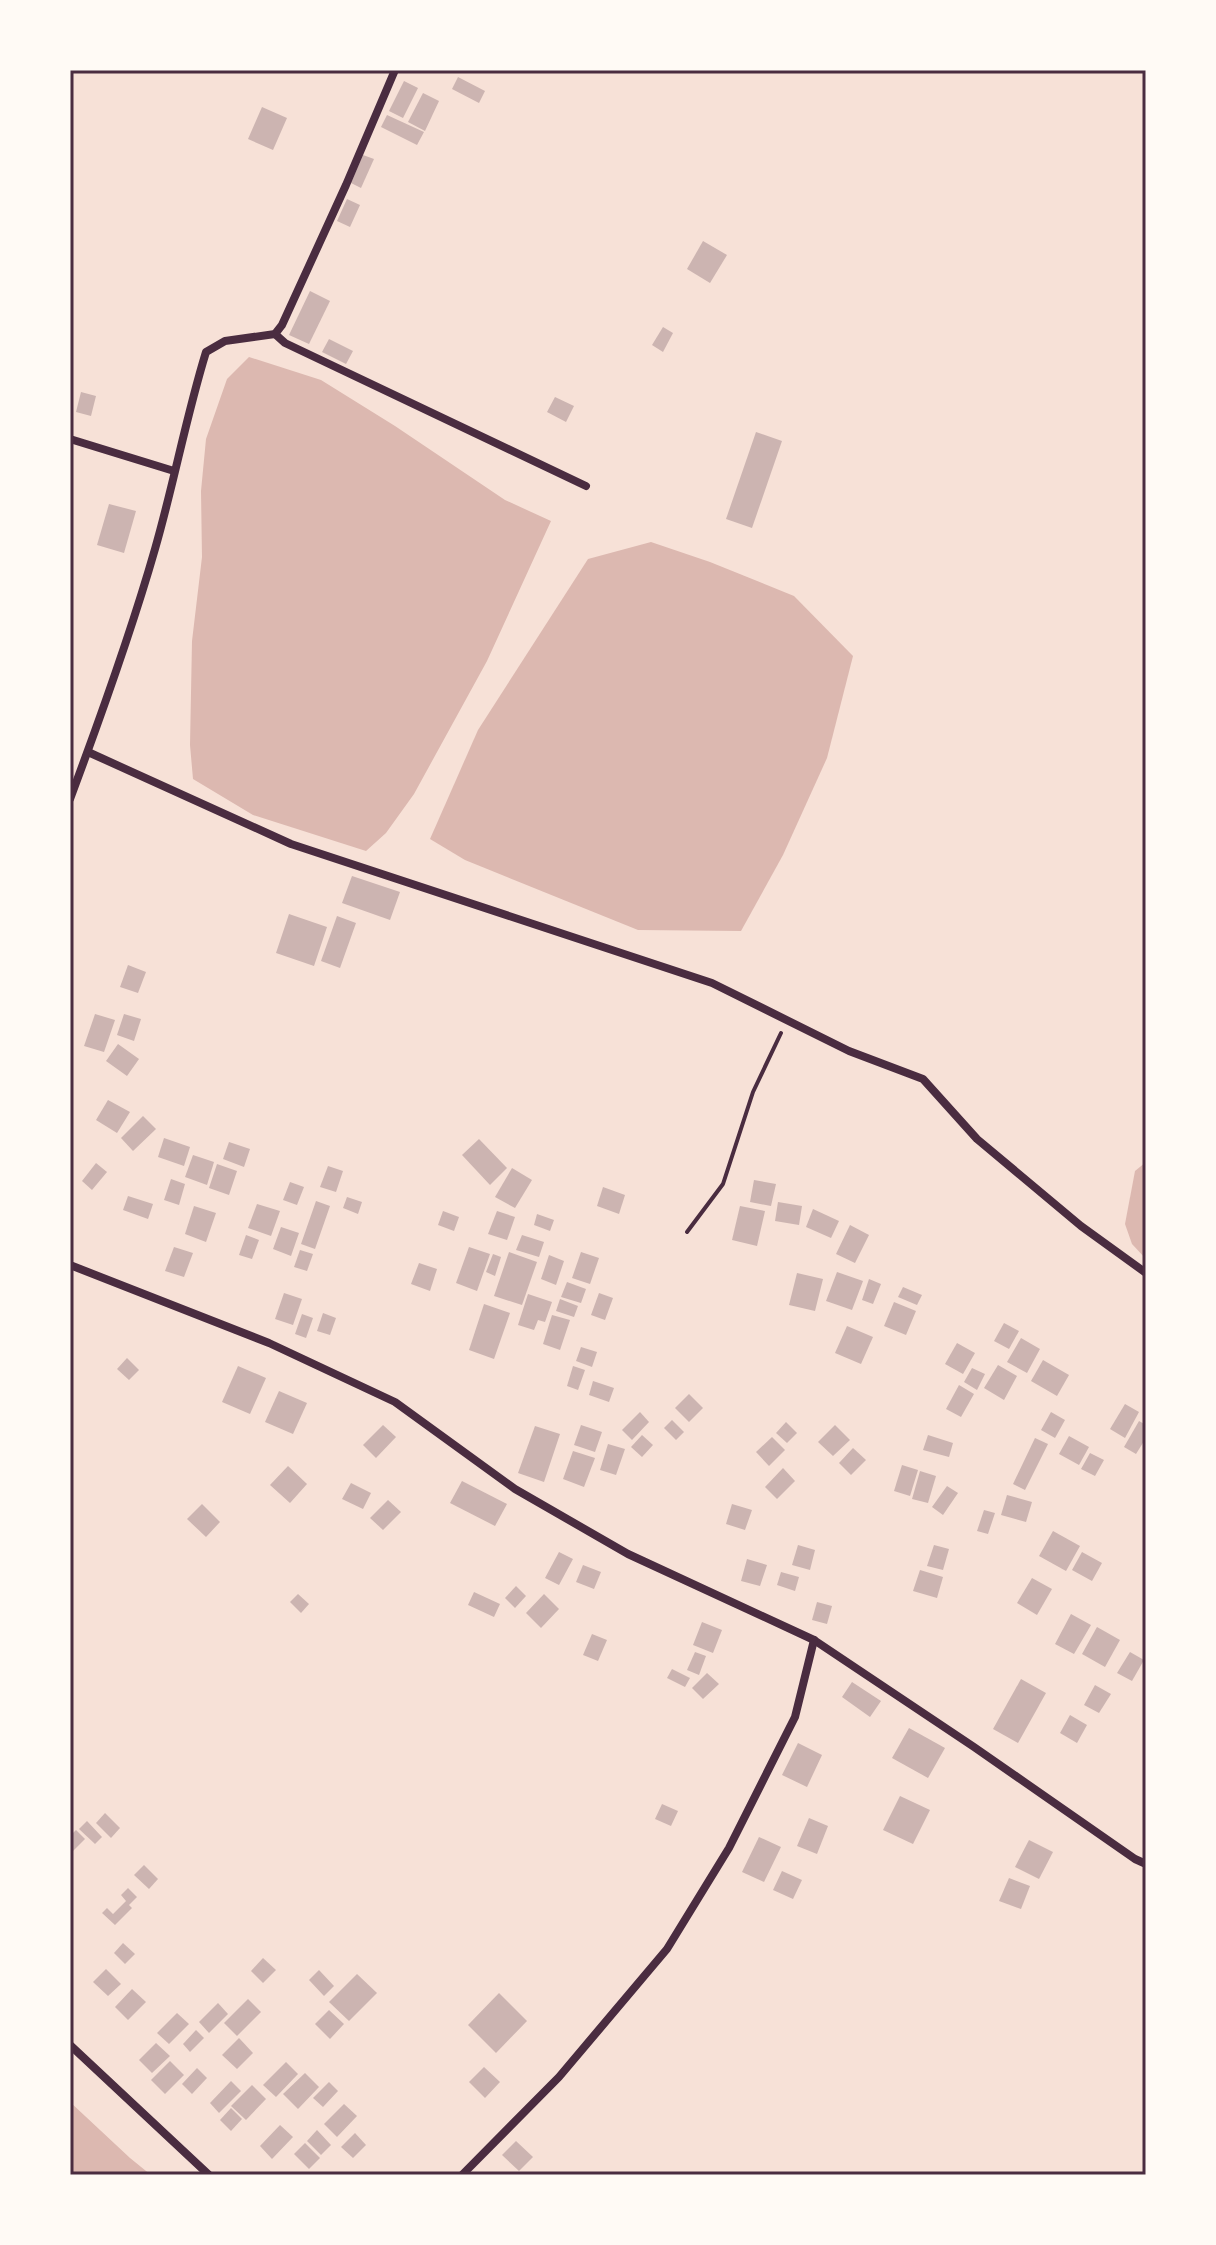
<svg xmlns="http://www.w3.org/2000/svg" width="1216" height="2245" font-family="'Crimson Pro',serif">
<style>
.water{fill:#dcb8b0}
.building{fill:#ccb4b1}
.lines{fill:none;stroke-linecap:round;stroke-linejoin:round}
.path{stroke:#4a2c40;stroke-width:4}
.minor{stroke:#4a2c40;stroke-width:8}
.neatline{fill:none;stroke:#4a2c40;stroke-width:3}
</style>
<rect width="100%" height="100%" fill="#f7e1d7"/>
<g class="water">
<polygon points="249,357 321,380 395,426 505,500 551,521 487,661 414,794 386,833 366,851 253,815 193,779 190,745 192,641 202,557 201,491 206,439 227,379"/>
<polygon points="651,542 710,562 794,596 853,656 827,758 783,855 741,931 638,930 465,860 430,839 478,730 588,559"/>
<polygon points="1146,1162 1146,1259 1132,1244 1125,1224 1135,1171"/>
<polygon points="70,2102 130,2158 151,2175 70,2175"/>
</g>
<g class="building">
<polygon points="458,77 485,91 479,103 452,89"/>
<polygon points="404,81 418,88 403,118 389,111"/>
<polygon points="423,93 439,101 425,131 408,122"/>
<polygon points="262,107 287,118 273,150 248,139"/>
<polygon points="387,115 424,132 417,145 381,127"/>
<polygon points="363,155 374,159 361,188 351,183"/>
<polygon points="347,199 360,205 350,227 337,221"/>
<polygon points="703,241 727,255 710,283 687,269"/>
<polygon points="310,291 330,301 309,344 289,335"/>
<polygon points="663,327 673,333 663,352 652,345"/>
<polygon points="329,339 353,351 346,364 322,352"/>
<polygon points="81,392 96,396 91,416 76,412"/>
<polygon points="555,397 574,406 566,422 547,412"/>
<polygon points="756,432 782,441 752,528 726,519"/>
<polygon points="109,504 136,511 124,553 97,545"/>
<polygon points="352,876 400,892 390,920 342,903"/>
<polygon points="289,914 327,927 314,966 276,953"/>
<polygon points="337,916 356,923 340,968 321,961"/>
<polygon points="128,965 146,972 138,993 120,987"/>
<polygon points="95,1014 115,1020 104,1052 84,1046"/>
<polygon points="124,1014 141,1019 134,1041 117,1035"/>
<polygon points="118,1044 139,1059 127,1076 106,1061"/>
<polygon points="108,1100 130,1112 117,1133 96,1120"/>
<polygon points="143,1116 156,1129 133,1151 121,1138"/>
<polygon points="164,1138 190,1147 184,1166 158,1157"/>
<polygon points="479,1139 507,1168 490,1185 462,1155"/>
<polygon points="229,1142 250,1149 244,1167 223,1159"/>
<polygon points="193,1155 214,1162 207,1185 185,1177"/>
<polygon points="96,1163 107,1172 92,1190 82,1181"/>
<polygon points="217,1164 237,1171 229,1195 209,1188"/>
<polygon points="328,1166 343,1171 336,1192 320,1187"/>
<polygon points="512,1168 532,1180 515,1208 495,1197"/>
<polygon points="171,1179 185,1184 179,1205 164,1200"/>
<polygon points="754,1180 776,1184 771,1206 750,1202"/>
<polygon points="290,1182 304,1187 297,1205 283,1200"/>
<polygon points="603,1187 625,1195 619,1214 597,1206"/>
<polygon points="128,1196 153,1204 148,1219 123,1210"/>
<polygon points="347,1197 362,1202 358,1214 343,1208"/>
<polygon points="316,1201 330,1206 315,1249 301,1244"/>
<polygon points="778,1202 802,1206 799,1225 775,1221"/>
<polygon points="257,1204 280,1211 271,1236 248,1228"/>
<polygon points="194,1206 216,1213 206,1242 185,1234"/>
<polygon points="740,1206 765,1211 757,1246 732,1240"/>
<polygon points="813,1209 839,1221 831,1238 806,1227"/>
<polygon points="443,1211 459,1217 454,1231 438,1225"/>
<polygon points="497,1211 515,1217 507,1240 488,1234"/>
<polygon points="537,1214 554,1220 550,1231 534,1225"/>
<polygon points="850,1225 869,1235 855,1263 836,1254"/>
<polygon points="281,1227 299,1233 291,1256 273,1249"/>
<polygon points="246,1235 259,1240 252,1259 239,1255"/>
<polygon points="522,1235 544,1242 539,1257 516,1250"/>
<polygon points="174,1247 193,1253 184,1277 165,1271"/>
<polygon points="469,1247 490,1254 477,1291 456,1283"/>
<polygon points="300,1250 313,1254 307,1271 294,1267"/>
<polygon points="509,1252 537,1262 522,1305 494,1296"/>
<polygon points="581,1252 599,1258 590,1284 572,1278"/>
<polygon points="493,1254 501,1257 495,1276 486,1272"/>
<polygon points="549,1255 564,1261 556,1285 541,1279"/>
<polygon points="419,1263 437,1269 430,1291 411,1284"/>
<polygon points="837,1272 863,1281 852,1310 826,1301"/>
<polygon points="797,1273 823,1279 815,1311 789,1305"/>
<polygon points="869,1279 881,1284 873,1304 862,1300"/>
<polygon points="567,1282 586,1289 581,1303 561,1297"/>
<polygon points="903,1287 922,1295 917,1305 898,1297"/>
<polygon points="284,1293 302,1299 293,1325 275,1319"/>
<polygon points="599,1293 613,1298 605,1320 591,1315"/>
<polygon points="528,1294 552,1302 545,1322 538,1320 534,1330 518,1325"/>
<polygon points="560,1299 578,1306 574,1317 556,1311"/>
<polygon points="894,1302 916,1311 906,1335 884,1326"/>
<polygon points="484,1304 510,1313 494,1359 469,1350"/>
<polygon points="323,1313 336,1318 330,1335 317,1331"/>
<polygon points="302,1314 313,1318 306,1338 295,1334"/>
<polygon points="552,1315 570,1320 560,1350 543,1344"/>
<polygon points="1004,1323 1019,1331 1009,1349 994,1341"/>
<polygon points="847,1326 873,1337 861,1364 835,1353"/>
<polygon points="1021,1338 1040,1349 1027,1373 1007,1362"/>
<polygon points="957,1343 975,1353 963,1374 945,1364"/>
<polygon points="581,1347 597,1352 592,1367 576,1361"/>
<polygon points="127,1358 139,1370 129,1380 117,1369"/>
<polygon points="1043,1360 1069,1375 1057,1396 1031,1381"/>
<polygon points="998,1365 1017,1376 1004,1400 984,1388"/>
<polygon points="238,1366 266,1378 250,1414 222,1402"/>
<polygon points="573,1366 585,1370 578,1390 567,1386"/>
<polygon points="972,1368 985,1374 977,1390 964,1382"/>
<polygon points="593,1381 614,1388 609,1402 589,1395"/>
<polygon points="959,1385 974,1394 961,1417 946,1409"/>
<polygon points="279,1391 307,1403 293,1434 265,1422"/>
<polygon points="689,1394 703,1408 689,1422 675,1408"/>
<polygon points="1125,1404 1139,1412 1125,1438 1110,1429"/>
<polygon points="640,1412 649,1422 632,1440 622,1430"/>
<polygon points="1051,1412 1065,1420 1055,1438 1041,1430"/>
<polygon points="672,1420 684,1432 676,1440 664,1428"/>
<polygon points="1139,1421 1146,1425 1146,1438 1136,1454 1124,1447"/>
<polygon points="786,1422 797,1433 787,1443 776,1433"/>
<polygon points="383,1425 396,1437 376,1458 363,1445"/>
<polygon points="581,1425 602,1432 595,1452 574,1445"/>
<polygon points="835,1425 850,1440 833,1456 818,1442"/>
<polygon points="535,1426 560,1434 544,1482 518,1473"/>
<polygon points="642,1435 653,1445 642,1457 631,1447"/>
<polygon points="928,1435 953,1443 949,1457 923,1450"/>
<polygon points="1069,1436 1089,1447 1079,1465 1059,1454"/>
<polygon points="772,1437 785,1450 769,1466 756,1452"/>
<polygon points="1035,1438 1048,1444 1025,1490 1013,1484"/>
<polygon points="608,1444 625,1449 616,1475 600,1470"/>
<polygon points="853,1448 866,1460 851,1475 839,1463"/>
<polygon points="573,1451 595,1458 584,1487 563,1479"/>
<polygon points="1090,1453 1104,1460 1095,1476 1081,1469"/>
<polygon points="902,1465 918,1470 910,1496 894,1491"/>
<polygon points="288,1466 307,1484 290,1503 270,1485"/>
<polygon points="783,1468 795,1481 777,1499 765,1487"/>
<polygon points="920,1471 936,1476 928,1503 912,1499"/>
<polygon points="462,1481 507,1504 495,1526 450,1503"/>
<polygon points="351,1483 371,1493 363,1509 342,1499"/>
<polygon points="947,1486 958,1493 943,1515 932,1507"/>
<polygon points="1007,1495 1032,1502 1026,1522 1001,1515"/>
<polygon points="388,1500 401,1512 383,1530 370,1518"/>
<polygon points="202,1504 220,1522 206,1537 187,1519"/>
<polygon points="732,1504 752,1510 745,1530 726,1524"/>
<polygon points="984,1510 995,1513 988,1534 977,1531"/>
<polygon points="1053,1531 1080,1546 1066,1571 1039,1556"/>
<polygon points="798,1545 815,1550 810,1570 792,1565"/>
<polygon points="934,1545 949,1549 943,1570 927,1566"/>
<polygon points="559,1552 573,1559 559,1585 545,1578"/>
<polygon points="1082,1552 1102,1563 1092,1581 1072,1570"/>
<polygon points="747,1559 767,1565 760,1586 741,1581"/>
<polygon points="583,1565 601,1572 594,1589 576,1582"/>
<polygon points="920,1570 943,1577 937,1598 913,1591"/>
<polygon points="781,1572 799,1577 795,1591 777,1585"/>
<polygon points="1032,1578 1052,1589 1037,1615 1017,1603"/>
<polygon points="516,1586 526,1596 515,1608 505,1598"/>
<polygon points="474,1592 500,1604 494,1617 468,1605"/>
<polygon points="298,1594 309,1604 301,1613 290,1602"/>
<polygon points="544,1594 559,1609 541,1628 526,1613"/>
<polygon points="817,1602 832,1606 827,1624 812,1620"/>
<polygon points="1071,1614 1091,1625 1074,1654 1055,1644"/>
<polygon points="702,1622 722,1630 713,1653 693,1645"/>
<polygon points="1097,1627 1120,1640 1105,1667 1082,1654"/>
<polygon points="592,1634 607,1640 598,1661 583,1655"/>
<polygon points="695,1652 706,1656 699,1675 687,1670"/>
<polygon points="1130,1652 1144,1660 1132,1681 1117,1673"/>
<polygon points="672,1669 690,1678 685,1687 667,1678"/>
<polygon points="707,1673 719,1684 703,1699 692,1688"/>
<polygon points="1021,1679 1046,1693 1018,1743 993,1729"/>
<polygon points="852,1682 881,1701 870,1717 842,1697"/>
<polygon points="1095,1685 1111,1694 1099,1713 1084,1705"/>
<polygon points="1070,1715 1087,1725 1077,1743 1060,1733"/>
<polygon points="909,1728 945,1748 928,1778 892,1758"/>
<polygon points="798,1743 822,1755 807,1787 782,1775"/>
<polygon points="900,1796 930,1810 913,1844 883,1830"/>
<polygon points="662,1804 678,1811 671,1826 655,1819"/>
<polygon points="105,1813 120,1828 111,1838 96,1823"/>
<polygon points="809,1818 828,1826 817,1854 797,1846"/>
<polygon points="87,1821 102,1837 95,1844 79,1829"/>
<polygon points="76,1830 85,1839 70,1854 70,1836"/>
<polygon points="759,1837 781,1847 764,1882 742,1872"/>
<polygon points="1029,1840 1053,1852 1039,1879 1015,1867"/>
<polygon points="144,1865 158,1879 149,1889 134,1875"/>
<polygon points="782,1871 802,1880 793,1899 773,1890"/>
<polygon points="1009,1878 1030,1886 1021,1909 999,1901"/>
<polygon points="128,1888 137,1897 129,1905 132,1908 115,1925 102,1913 107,1908 113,1914 126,1901 121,1895"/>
<polygon points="123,1943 135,1954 125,1964 114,1953"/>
<polygon points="263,1958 276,1970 263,1983 251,1971"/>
<polygon points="106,1969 121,1984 108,1996 93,1982"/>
<polygon points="319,1970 334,1986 324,1996 309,1980"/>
<polygon points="357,1974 377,1993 349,2021 329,2002"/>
<polygon points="132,1989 146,2002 128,2020 115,2007"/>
<polygon points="499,1993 527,2021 496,2053 468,2025"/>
<polygon points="248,1999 261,2012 237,2036 224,2023"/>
<polygon points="218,2003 228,2014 209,2033 199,2022"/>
<polygon points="329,2010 344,2024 330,2039 315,2024"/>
<polygon points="177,2013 189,2024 169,2044 157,2033"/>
<polygon points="196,2030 204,2038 190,2052 183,2044"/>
<polygon points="239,2038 253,2053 237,2069 222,2055"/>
<polygon points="156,2043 170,2056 152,2073 139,2060"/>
<polygon points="170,2061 184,2075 165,2094 151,2080"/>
<polygon points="286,2062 298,2074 276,2097 263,2085"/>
<polygon points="484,2067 500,2082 485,2098 469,2082"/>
<polygon points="197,2068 207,2078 192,2094 182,2084"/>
<polygon points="305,2073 319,2087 298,2109 283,2094"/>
<polygon points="231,2081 241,2091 219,2113 210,2103"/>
<polygon points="329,2082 338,2091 323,2107 313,2098"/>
<polygon points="252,2085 266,2099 246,2120 231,2106"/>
<polygon points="344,2104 357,2116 337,2137 324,2124"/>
<polygon points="231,2108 242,2119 231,2131 220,2120"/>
<polygon points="280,2125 293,2137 272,2159 260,2146"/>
<polygon points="317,2130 331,2145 321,2155 307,2141"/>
<polygon points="355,2133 366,2145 353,2158 341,2147"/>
<polygon points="516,2141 533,2157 519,2171 502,2155"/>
<polygon points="305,2143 320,2158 309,2169 294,2154"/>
</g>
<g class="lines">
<polyline class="path" points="687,1232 723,1184 753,1092 781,1033"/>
<g class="minor">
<polyline points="275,334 285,343 586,486"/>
<polyline points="70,439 174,471"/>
<polyline points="88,752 291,844 712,983 849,1051 923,1079 977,1139 1081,1226 1146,1273"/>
<path d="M70,799c31,-83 61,-166 85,-250 19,-66 31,-132 51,-197l19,-11 50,-7 7,-9 64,-140 49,-115"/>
<polyline points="70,1265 269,1343 395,1402 515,1489 628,1554 814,1640 974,1747 1135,1859 1146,1864"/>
<polyline points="70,2045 209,2175"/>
<polyline points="462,2175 559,2077 667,1949 729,1848 795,1717 814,1640"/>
</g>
</g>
<rect width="1216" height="2245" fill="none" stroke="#fffaf5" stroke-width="144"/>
<rect x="72" y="72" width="1072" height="2101" class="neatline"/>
</svg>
